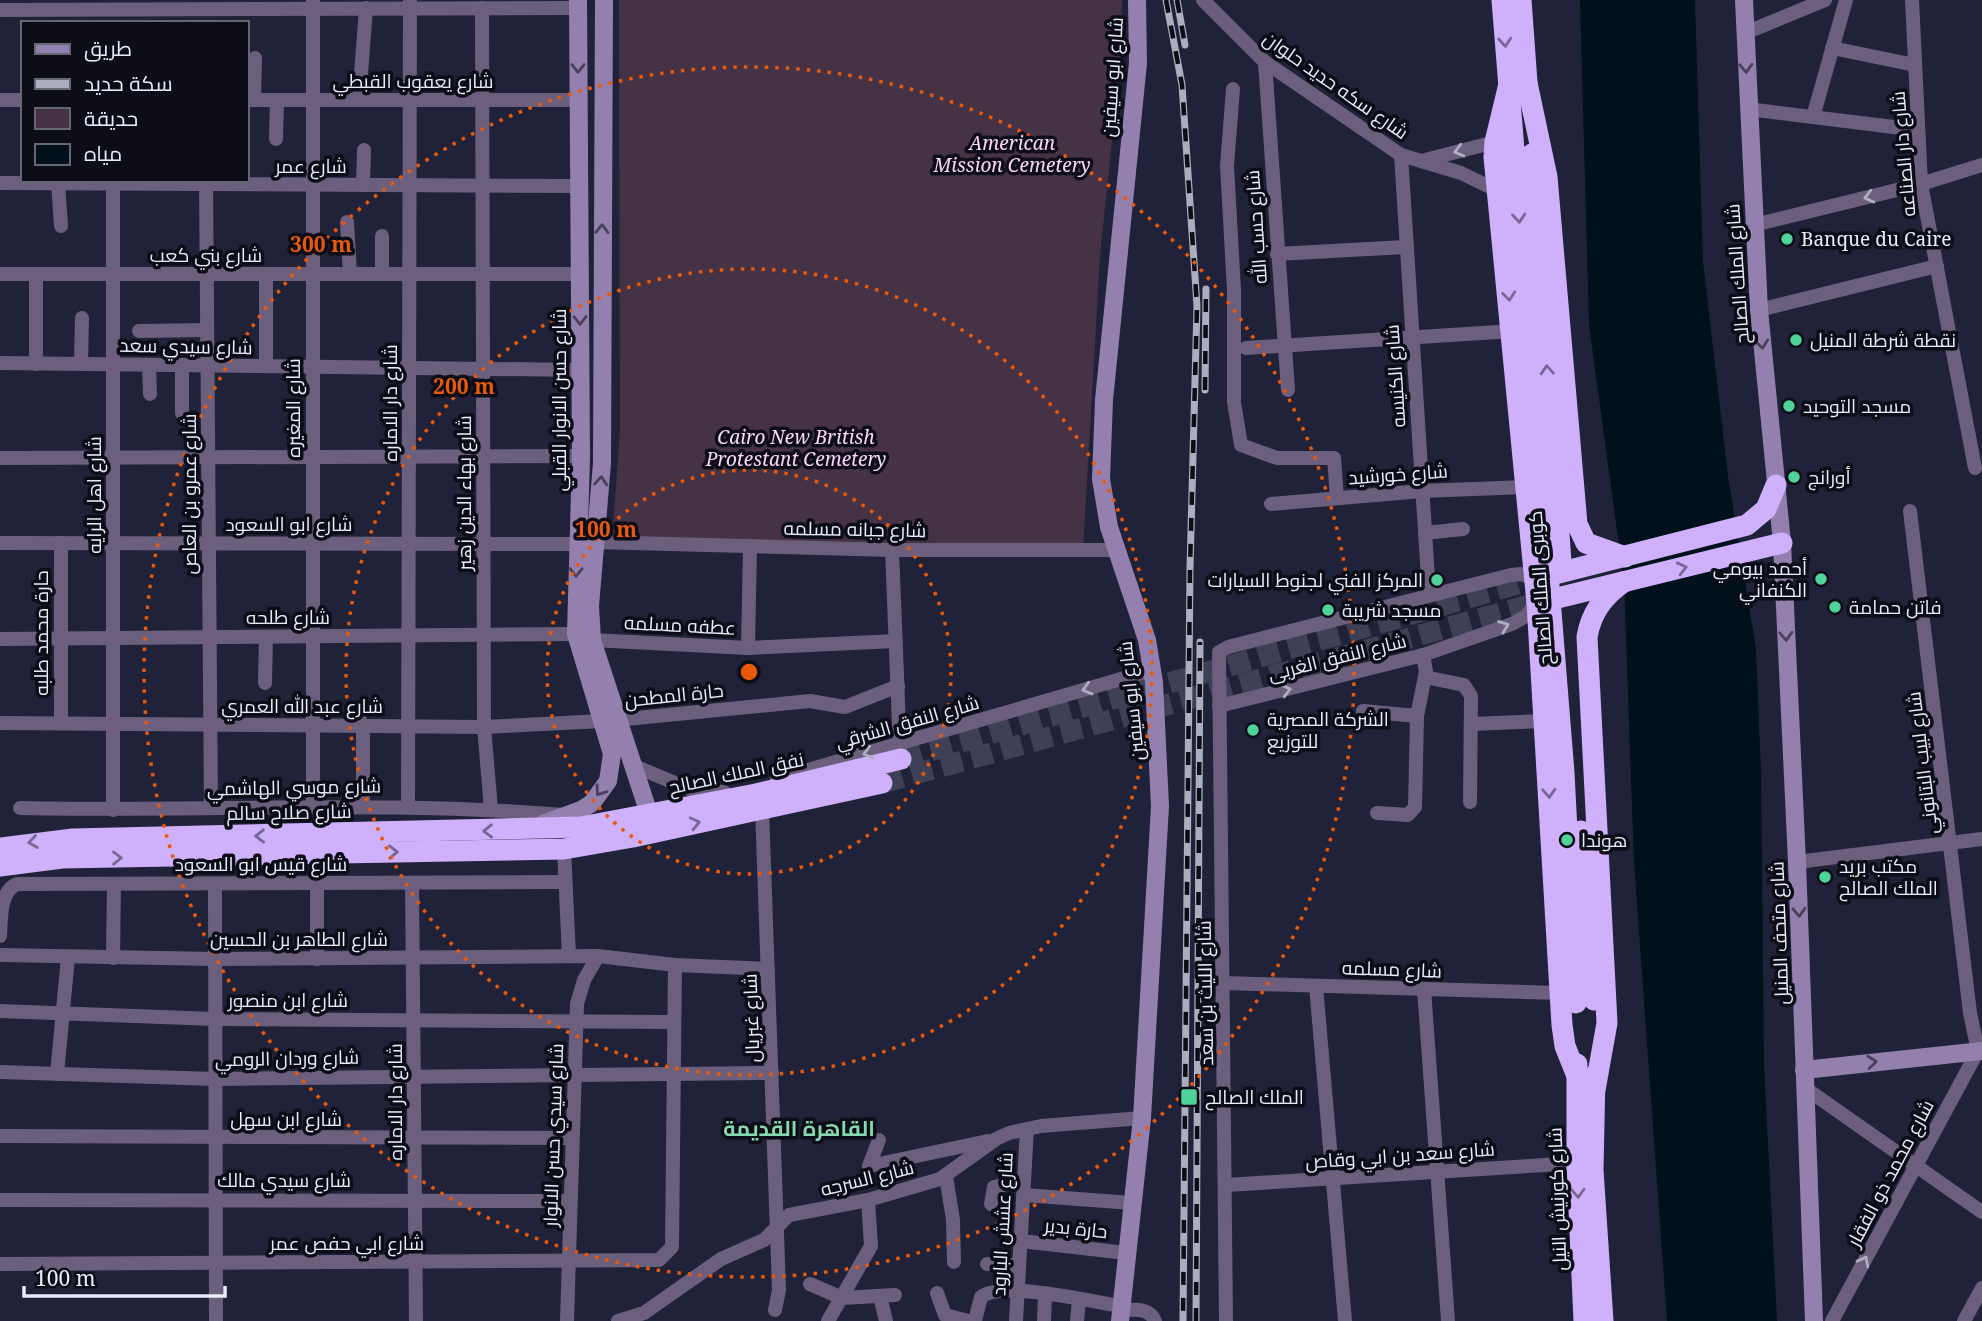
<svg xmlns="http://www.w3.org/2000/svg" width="1982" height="1321" font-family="'Noto Serif',Cairo,serif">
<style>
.green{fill:#453345}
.water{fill:#00111b}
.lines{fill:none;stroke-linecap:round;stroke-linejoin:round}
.highway-tunnel{stroke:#3e4056;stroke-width:21;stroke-dasharray:21 10;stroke-linecap:butt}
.street{stroke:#6b5f7d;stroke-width:14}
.secondary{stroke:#9380af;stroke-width:18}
.highway{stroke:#cfb0fa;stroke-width:21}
.rail-casing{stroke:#acaec0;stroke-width:7}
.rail{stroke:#0c0d17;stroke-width:4.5;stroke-dasharray:13;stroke-linecap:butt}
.highway-bridge{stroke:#cfb0fa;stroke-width:21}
.oneway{stroke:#776794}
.oneway2{stroke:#49415b}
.oneway3{stroke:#b0adc2}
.ring{fill:none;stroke:#e8590c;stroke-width:3.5;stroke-dasharray:3.5 7}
.poi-dot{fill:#4fd398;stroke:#0c0d17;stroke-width:2.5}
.labels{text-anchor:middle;stroke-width:7;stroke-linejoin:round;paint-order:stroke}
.street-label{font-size:19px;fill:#e9ecfb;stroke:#0c0d17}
.park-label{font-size:19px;font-style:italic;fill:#fbd6fa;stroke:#0c0d17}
.poi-label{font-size:19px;fill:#e9ecfb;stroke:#0c0d17;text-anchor:start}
.neighbourhood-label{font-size:21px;font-weight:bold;fill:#87d8af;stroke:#0c0d17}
.centre{fill:#e8590c;stroke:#0c0d17;stroke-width:3.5}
.ring-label{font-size:21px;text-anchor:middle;font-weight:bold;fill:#e8590c;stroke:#0c0d17;stroke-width:7;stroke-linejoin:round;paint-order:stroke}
</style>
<rect width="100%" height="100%" fill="#202239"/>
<polygon class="green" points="619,0 1122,0 1121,55 1100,256 1083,550 612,542 620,431"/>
<polygon class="water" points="1580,0 1695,0 1703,262 1728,476 1756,649 1761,773 1764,1065 1777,1321 1667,1321 1634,862 1624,582 1589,325"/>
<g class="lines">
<g class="highway-tunnel">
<polyline points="901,759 1535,579"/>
<polyline points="882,783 1537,603"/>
</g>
<g class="street">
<polyline points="313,0 313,806"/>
<polyline points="1203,0 1265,62 1401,155 1461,173 1498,191"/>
<polyline points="1912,0 1921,184 1975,468"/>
<polyline points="482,8 484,727 491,809"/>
<polyline points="0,10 578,8"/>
<polyline points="1745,33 1825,0"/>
<polyline points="1832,48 1915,65"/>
<polyline points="1265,62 1288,390"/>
<polyline points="1233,89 1227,166 1234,290 1234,402 1241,445 1277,458 1334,458 1337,498"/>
<polyline points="0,100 23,100"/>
<polyline points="247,100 579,100"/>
<polyline points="254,100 255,58"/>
<polyline points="359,100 366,8"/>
<polyline points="1748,109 1918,130"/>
<polyline points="1813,117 1846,0"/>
<polyline points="276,139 277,100"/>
<polyline points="1401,155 1429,594"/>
<polyline points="1425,160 1495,142"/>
<polyline points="113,180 113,810"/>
<polyline points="206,180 211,807"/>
<polyline points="0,183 579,186"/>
<polyline points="58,183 61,226"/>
<polyline points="363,185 364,150"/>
<polyline points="347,222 350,274"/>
<polyline points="1754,225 1921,184 1982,165"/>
<polyline points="1277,254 1405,247"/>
<polyline points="0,274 580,274"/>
<polyline points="36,274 36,364"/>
<polyline points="382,274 382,236"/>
<polyline points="1759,310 1937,266"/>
<polyline points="139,331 207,330"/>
<polyline points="1246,348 1513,331"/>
<polyline points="0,363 581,370"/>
<polyline points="81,364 82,318"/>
<polyline points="149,365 150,394"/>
<polyline points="182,365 182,413"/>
<polyline points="266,366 266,274"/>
<polyline points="0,458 581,456"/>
<polyline points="1271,504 1422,491 1528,487"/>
<polyline points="1910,511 1970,1013 1978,1051"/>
<polyline points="1425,533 1463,529"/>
<polyline points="594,542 892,550 1116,550"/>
<polyline points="0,543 578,544"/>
<polyline points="892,550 900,751"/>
<polyline points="0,639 576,634"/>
<polyline points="592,640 748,648 896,641"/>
<polyline points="748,648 750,546"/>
<polyline points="1425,677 1464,685 1471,696 1470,802"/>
<polyline points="265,683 266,637"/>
<polyline points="1219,706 1423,655 1512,624 1526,616 1537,603"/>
<polyline points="1363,711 1417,716"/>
<polyline points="616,720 810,701 845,707 898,686"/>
<polyline points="0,723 484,727 603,721"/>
<polyline points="61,723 61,543"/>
<polyline points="1471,724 1545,721"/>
<polyline points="359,726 360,711"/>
<polyline points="363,726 363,805"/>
<polyline points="632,765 694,791 724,792"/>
<polyline points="777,779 1152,670"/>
<polyline points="408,805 410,0"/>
<path d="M20,808c182,4 362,-8 543,7"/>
<polyline points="762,809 779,1290 775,1310"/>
<polyline points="1377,813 1408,815 1415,807 1417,716 1426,671 1423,655"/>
<polyline points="564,849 569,956"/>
<polyline points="1797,862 1982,839"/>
<polyline points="412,883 416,1321"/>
<polyline points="215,884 216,1321"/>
<path d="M0,936c1,-19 0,-45 17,-52l548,-2"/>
<polyline points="0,955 215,959 598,956 675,965 768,969"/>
<polyline points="113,958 114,884"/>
<polyline points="317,959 317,883"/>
<polyline points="1224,983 1560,993"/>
<polyline points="1316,986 1345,1321"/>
<polyline points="1424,989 1448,1321"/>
<polyline points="0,1011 215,1019 674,1022"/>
<polyline points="0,1072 215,1079 772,1073"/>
<polyline points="57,1074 68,957"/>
<polyline points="1805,1088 1982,1212"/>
<polyline points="0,1136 572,1138"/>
<polyline points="869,1166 988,1141"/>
<polyline points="869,1166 879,1140"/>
<polyline points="946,1176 953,1220 954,1262"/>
<polyline points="1226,1185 1577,1163"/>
<polyline points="1024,1195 1132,1203"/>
<polyline points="0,1200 569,1201"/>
<polyline points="991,1204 994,1187 1024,1180"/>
<polyline points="1021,1241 1126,1253"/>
<polyline points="0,1264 659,1260 672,1247 675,965"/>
<polyline points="987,1264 1019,1265"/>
<polyline points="810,1284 842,1298 895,1295"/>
<polyline points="937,1293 945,1315 968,1321"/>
<polyline points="880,1296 886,1321"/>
<path d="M1121,1310c13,0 28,-3 34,11"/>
<polyline points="567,1321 577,1004 584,980 598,956"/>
<polyline points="618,1321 644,1313 721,1259 764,1240 789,1215 868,1200 940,1179 996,1139 1009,1133 1041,1126 1142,1118"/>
<polyline points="828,1321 871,1246 868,1200"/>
<path d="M975,1321l6,-24c21,-17 112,5 140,9"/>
<polyline points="1016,1321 1027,1129"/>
<polyline points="1044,1321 1045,1295"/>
<polyline points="1077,1321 1079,1300"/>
<polyline points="1226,1321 1219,652 1228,647 1511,575 1521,574 1535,579"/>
<polyline points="1832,1321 1981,1045"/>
<polyline points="1964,1321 1982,1288"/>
</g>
<g class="secondary">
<polyline points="604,0 602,463 590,606 592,640 653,826"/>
<polyline points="1744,0 1759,310 1782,543 1797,862 1814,1321"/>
<polyline points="543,824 581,810 592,803 608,781 612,754 576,634 581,456 578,0"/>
<polyline points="1804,1070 1982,1051"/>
<polyline points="1120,1321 1142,1118 1160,806 1154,682 1147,640 1109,527 1101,479 1104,400 1138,63 1137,0"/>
</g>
<g class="highway">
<polyline points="1502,0 1514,150"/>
<polyline points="1521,0 1528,96"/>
<polyline points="1527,83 1547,177 1577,524 1586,543 1625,557"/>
<polyline points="1509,84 1495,142 1494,157 1537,603 1562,1025 1565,1046 1577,1076"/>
<polyline points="1535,579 1747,525 1766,509 1776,485"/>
<polyline points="1537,603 1782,543"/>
<polyline points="0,848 73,839 581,827 756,794 901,759"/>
<polyline points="0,866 62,858 564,849 633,837 882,783"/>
<polyline points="1577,1064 1577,1163 1584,1321"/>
<polyline points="1595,1075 1593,1170 1603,1321"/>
<path d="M1595,1090l12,-67 -20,-386c4,-24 17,-42 37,-55"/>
</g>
<g class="rail-casing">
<g id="rail">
<polyline points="1166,0 1182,85 1197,306 1190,568 1183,1321"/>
<polyline points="1177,0 1185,45"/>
<polyline points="1205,390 1206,289"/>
<polyline points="1196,1321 1200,642"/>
</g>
</g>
<use href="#rail" class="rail"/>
<g class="highway-bridge">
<polyline points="1514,150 1564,773 1576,1003"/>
<polyline points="1532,154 1561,562"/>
<polyline points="1581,831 1594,1000"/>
</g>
</g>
<defs><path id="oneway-chevron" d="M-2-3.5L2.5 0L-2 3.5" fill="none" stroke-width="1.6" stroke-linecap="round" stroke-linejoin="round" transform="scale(1.75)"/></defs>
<g class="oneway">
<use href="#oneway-chevron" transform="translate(1505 42) rotate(86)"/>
<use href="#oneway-chevron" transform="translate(1519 218) rotate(85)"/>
<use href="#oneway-chevron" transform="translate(1509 296) rotate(84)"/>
<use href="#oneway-chevron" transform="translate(1547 370) rotate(-94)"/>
<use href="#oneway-chevron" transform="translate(1682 568) rotate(-14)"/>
<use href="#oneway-chevron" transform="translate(1549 793) rotate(87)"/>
<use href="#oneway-chevron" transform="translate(695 823) rotate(-13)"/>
<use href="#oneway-chevron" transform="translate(488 831) rotate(179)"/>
<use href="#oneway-chevron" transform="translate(260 836) rotate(179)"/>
<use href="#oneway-chevron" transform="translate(33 842) rotate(172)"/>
<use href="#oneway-chevron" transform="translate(393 852) rotate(-1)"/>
<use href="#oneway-chevron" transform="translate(117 858) rotate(-1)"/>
<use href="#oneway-chevron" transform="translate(1578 1193) rotate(87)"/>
</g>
<g class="oneway2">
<use href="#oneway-chevron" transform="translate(578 68) rotate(90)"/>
<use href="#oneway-chevron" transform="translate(1746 68) rotate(87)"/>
<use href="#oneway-chevron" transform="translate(602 229) rotate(-89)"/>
<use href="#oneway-chevron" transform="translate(580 320) rotate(90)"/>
<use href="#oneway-chevron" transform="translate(1762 344) rotate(84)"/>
<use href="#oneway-chevron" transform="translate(601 481) rotate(-86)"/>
<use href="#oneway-chevron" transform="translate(576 572) rotate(91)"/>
<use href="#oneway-chevron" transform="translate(1786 636) rotate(87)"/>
<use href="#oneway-chevron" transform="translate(600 791) rotate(125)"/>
<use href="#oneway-chevron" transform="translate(1799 912) rotate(88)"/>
<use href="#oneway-chevron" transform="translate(1872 1062) rotate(-6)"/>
</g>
<g class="oneway3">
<use href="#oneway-chevron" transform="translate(1459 151) rotate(165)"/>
<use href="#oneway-chevron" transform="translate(1869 197) rotate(166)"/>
<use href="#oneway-chevron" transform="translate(1504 626) rotate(-21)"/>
<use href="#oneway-chevron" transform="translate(1087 689) rotate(164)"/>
<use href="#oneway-chevron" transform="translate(1286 690) rotate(-14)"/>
<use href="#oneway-chevron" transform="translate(868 753) rotate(164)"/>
<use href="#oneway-chevron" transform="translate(1864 1261) rotate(-62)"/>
</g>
<g class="ring">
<circle cx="749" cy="672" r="202"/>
<circle cx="749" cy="672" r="403"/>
<circle cx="749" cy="672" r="605"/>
</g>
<g class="poi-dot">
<circle cx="1787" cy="239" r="7"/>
<circle cx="1796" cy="340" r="7"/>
<circle cx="1789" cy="406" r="7"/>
<circle cx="1794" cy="477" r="7"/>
<circle cx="1821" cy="579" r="7"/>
<circle cx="1437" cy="580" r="7"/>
<circle cx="1835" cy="607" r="7"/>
<circle cx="1328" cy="610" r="7"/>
<circle cx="1253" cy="730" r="7"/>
<circle cx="1567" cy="840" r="7"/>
<circle cx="1825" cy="877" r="7"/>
<rect x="1180" y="1088" width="18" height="18" rx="3.5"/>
</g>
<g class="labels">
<g class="street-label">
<text transform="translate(1112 77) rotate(-86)" y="7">شارع ابو سيفين</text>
<text x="413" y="88">شارع يعقوب القبطي</text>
<text transform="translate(1336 85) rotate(35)" y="7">شارع سكه حديد حلوان</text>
<text transform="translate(1903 154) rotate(-95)" y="7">شارع دار الصناعه</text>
<text x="311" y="173">شارع عمر</text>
<text transform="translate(1256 227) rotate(-94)" y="7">شارع حسب الله</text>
<text x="206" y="262">شارع بني كعب</text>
<text transform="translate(1737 274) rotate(-94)" y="7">شارع الملك الصالح</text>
<text transform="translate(186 346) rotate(1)" y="7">شارع سيدي سعد</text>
<text transform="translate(1395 376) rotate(-94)" y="7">شارع الكنيسه</text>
<text transform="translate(559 400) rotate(-90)" y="7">شارع حسن الانوار القبلي</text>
<text transform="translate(390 403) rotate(-90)" y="7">شارع دار الاماره</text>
<text transform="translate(293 408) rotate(-90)" y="7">شارع المغيره</text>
<text transform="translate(1398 474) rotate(-4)" y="7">شارع خورشيد</text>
<text transform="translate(464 493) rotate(-90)" y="7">شارع بهاء الدين زهير</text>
<text transform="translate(189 494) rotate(-90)" y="7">شارع عمرو بن العاص</text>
<text transform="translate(94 495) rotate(-90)" y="7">شارع اهل الرايه</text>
<text x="289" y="531">شارع ابو السعود</text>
<text transform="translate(855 529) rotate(1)" y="7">شارع جبانه مسلمه</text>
<text transform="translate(1540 588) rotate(-94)" y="7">كوبرى الملك الصالح</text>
<text x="288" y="624">شارع طلحه</text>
<text transform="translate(680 625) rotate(3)" y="7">عطفه مسلمه</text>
<text transform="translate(41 633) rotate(-90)" y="7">حارة محمد طلبه</text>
<text transform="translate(1337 657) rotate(-14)" y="7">شارع النفق الغربى</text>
<text transform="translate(674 695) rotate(-6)" y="7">حارة المطحن</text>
<text transform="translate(1131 701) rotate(-96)" y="7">شارع ابو سيفين</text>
<text x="302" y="713">شارع عبد الله العمري</text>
<text transform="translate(907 722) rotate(-16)" y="7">شارع النفق الشرقي</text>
<text transform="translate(1922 763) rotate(-97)" y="7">شارع لبيب البتانوني</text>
<text transform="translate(736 773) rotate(-12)" y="7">نفق الملك الصالح</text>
<text transform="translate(294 787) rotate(-1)" y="7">شارع موسي الهاشمي</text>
<text transform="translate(289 812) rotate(-1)" y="7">شارع صلاح سالم</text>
<text x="261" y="871">شارع قيس ابو السعود</text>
<text transform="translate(1779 933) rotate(-92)" y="7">شارع متحف المنيل</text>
<text x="299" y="946">شارع الطاهر بن الحسين</text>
<text transform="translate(1392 969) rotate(2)" y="7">شارع مسلمه</text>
<text transform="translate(1205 993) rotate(-91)" y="7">شارع الليث بن سعد</text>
<text x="288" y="1007">شارع ابن منصور</text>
<text transform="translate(751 1018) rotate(-92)" y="7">شارع غبريال</text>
<text transform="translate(287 1058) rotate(-1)" y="7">شارع وردان الرومي</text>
<text transform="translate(395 1102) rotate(-90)" y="7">شارع دار الاماره</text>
<text x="286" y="1126">شارع ابن سهل</text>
<text transform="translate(553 1135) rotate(-88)" y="7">شارع سيدي حسن الانوار</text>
<text transform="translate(1400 1155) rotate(-4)" y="7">شارع سعد بن ابي وقاص</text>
<text transform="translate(1890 1173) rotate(-62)" y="7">شارع محمد ذو الفقار</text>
<text transform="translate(867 1178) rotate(-14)" y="7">شارع السرجه</text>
<text x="284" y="1187">شارع سيدي مالك</text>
<text transform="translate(1557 1199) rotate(-92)" y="7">شارع كورنيش النيل</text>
<text transform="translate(1002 1224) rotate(-87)" y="7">شارع عشش البارود</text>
<text transform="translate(1076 1228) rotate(6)" y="7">حارة بدير</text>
<text x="347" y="1250">شارع ابي حفص عمر</text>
</g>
<g class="park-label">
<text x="1012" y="150">American<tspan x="1012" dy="22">Mission Cemetery</tspan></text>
<text x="796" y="444">Cairo New British<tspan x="796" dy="22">Protestant Cemetery</tspan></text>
</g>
<g class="poi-label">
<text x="1801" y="246">Banque du Caire</text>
<text x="1810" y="347">نقطة شرطة المنيل</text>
<text x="1803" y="413">مسجد التوحيد</text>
<text x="1808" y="484">أورانج</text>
<text x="1807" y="575" text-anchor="end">أحمد بيومي<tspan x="1807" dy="22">الكنفاني</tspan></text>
<text x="1423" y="587" text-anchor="end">المركز الفني لجنوط السيارات</text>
<text x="1849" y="614">فاتن حمامة</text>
<text x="1342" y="617">مسجد شريبة</text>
<text x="1267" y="726">الشركة المصرية<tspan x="1267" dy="22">للتوزيع</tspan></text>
<text x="1581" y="847">هوندا</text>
<text x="1839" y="873">مكتب بريد<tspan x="1839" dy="22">الملك الصالح</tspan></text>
<text x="1205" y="1104">الملك الصالح</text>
</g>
<g class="neighbourhood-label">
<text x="799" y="1136">القاهرة القديمة</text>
</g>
</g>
<circle cx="749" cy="672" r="10" class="centre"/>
<g class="ring-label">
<text x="321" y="252">300 m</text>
<text x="464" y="394">200 m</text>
<text x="606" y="537">100 m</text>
</g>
<rect x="21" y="21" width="228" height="161" fill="#0c0d17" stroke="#646672" stroke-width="2"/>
<rect x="35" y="44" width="35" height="10" fill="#9380af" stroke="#646672" stroke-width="2"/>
<text x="84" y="56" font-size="21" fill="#e9ecfb">طريق</text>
<rect x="35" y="79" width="35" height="10" fill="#acaec0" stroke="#646672" stroke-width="2"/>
<text x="84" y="91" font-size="21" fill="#e9ecfb">سكة حديد</text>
<rect x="35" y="108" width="35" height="21" fill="#453345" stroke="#646672" stroke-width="2"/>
<text x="84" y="126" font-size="21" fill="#e9ecfb">حديقة</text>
<rect x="35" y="144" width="35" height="21" fill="#00111b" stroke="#646672" stroke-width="2"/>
<text x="84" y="161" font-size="21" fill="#e9ecfb">مياه</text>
<path d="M24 1286v10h201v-10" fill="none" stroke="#e9ecfb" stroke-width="3.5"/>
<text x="35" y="1286" font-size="21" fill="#e9ecfb" stroke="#0c0d17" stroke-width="5" paint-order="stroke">100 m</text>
</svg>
